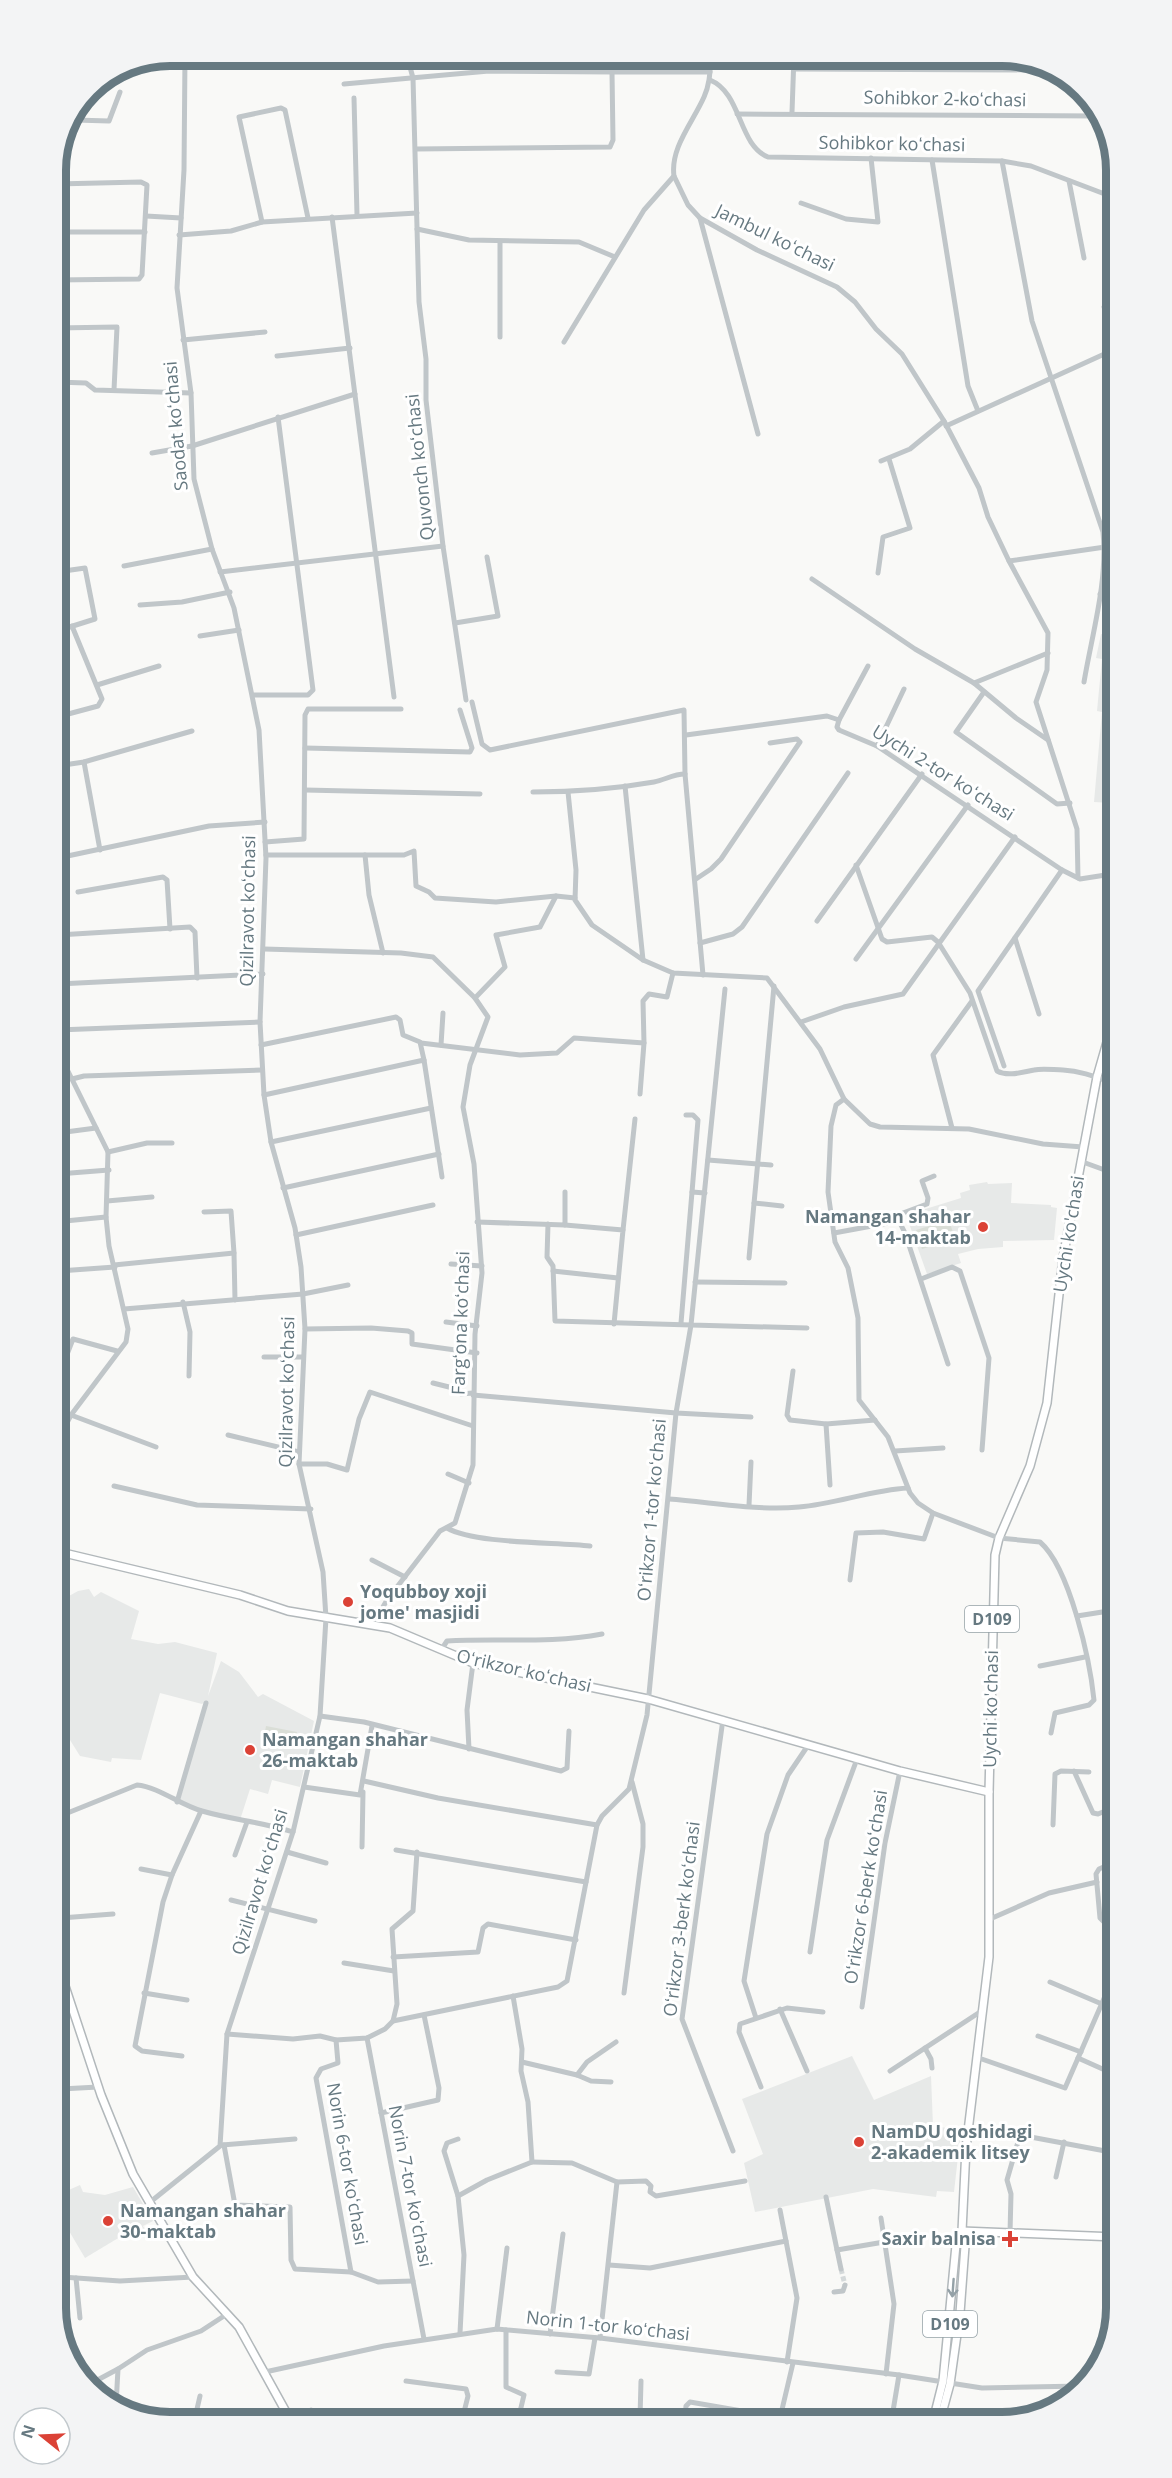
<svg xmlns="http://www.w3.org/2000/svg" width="1172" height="2478" font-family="'Open Sans',sans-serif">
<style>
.built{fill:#e7e9e8}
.green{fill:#daded7}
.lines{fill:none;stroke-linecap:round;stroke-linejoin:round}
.minor-tunnel{stroke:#d4d9da;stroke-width:5;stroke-dasharray:5 2.5;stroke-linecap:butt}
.major-casing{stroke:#b2b8bb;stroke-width:10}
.minor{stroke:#c0c6c9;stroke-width:5}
.major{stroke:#fff;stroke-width:7}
.oneway{stroke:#94a1a7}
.poi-dot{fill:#db4236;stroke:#fff;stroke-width:2}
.labels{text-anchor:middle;stroke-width:6;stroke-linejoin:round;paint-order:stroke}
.shield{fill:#fff;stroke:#94a1a7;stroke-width:1.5}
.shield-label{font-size:16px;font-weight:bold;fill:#667981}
.street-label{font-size:18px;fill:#667981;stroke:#fff}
.poi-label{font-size:18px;font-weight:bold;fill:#667981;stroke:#fff;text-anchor:start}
.rim{fill:none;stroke:#667981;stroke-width:8}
</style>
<rect width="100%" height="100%" fill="#f9f9f7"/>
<g class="built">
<polygon points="1106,631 1112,631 1111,803 1094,802 1102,712 1097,711 1102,659 1096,658 1101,634 1105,635"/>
<polygon points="987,1182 988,1184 1012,1183 1011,1203 1051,1205 1051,1207 1057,1208 1054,1240 1003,1241 1003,1247 978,1249 958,1254 961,1263 927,1274 906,1215 961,1198 960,1193 970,1190 969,1185"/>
<polygon points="89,1589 94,1597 101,1592 139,1611 131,1639 158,1644 175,1642 217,1653 208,1696 221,1661 239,1672 258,1697 263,1694 314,1721 300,1787 272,1780 268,1794 250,1789 240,1820 178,1802 206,1701 202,1704 160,1693 141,1760 112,1758 111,1762 80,1756 60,1724 60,1601 78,1591"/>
<polygon points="852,2056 874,2100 931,2076 933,2126 961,2130 954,2192 937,2191 936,2197 873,2189 755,2212 744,2163 763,2154 742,2099"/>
<polygon points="80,2185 83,2192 105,2195 133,2187 153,2221 143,2226 147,2233 120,2237 85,2258 62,2219 62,2193"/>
</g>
<g class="green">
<polygon points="949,1220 955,1239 922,1249 916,1230"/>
<polygon points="266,1726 297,1732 294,1749 263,1742"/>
</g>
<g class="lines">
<polyline class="minor-tunnel" points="841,2269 845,2285"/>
<g class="major-casing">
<g id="major">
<polyline points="60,1552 240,1595 288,1611 390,1628 473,1663 648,1699 900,1771 989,1792"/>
<polyline points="61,1974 101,2095 133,2174 193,2277 239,2327 291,2421"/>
<polyline points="962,2231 1116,2237"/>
<polyline points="934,2417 943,2381 956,2245 962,2231"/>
<polyline points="941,2417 950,2384 960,2313 965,2246 962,2231 966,2148 989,1957 989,1792 995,1555 999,1538 1030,1466 1047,1403 1063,1258 1097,1077 1113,1021"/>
</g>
</g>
<g class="minor">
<polyline points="407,56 413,78 419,302 426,359 426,400 443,546 466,700"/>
<polyline points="794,69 1048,70"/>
<polyline points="612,72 710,72"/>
<path d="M710,80c32,13 28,65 58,77l234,4 29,5 79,30"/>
<polyline points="344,84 489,71 612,72 613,140 610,147 416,149"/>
<polyline points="354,98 357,215"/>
<polyline points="792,112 794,56"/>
<polyline points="737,114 1098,116"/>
<polyline points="75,120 109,121 120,92"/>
<polyline points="932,160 968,386 978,411"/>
<path d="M1002,161l30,160 71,211c5,49 -11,102 -19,150"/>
<polyline points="674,176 688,205 700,218 758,434"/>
<polyline points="1069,181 1084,258"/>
<polyline points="56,184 141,182 147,185 142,275 139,279 56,280"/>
<polyline points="801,203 846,219 878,222 871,158"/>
<polyline points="146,216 181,218"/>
<polyline points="332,217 394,697"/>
<polyline points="700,218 757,250 837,287 855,302 876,329 902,354 944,421 979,488 988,517 1009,561 1048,633 1047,670 1036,702 1077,829 1078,878"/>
<polyline points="262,222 239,117 281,108 285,110 308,218"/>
<polyline points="417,229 469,240 579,242 615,257"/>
<polyline points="56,232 145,232"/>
<polyline points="179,235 231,231 262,222 417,213"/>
<polyline points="500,242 500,337"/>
<polyline points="1111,301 1104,307 1111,326"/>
<polyline points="56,328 117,327 114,390"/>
<polyline points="183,340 265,332"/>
<path d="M564,342l80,-132 30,-34c-4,-28 19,-54 30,-79 6,-13 6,-26 7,-41"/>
<polyline points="277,356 350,348"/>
<polyline points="56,382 86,383 95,390 191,393"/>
<polyline points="946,426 1111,351"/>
<polyline points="152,453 192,446 355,394"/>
<polyline points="881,461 910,449 944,421"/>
<polyline points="1009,561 1105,547"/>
<polyline points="124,566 212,549"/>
<polyline points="57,572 85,568 95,619 57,631"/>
<polyline points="220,572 443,546"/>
<polyline points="878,573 883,537 910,528 889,459"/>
<polyline points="812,579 915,649 974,683 1048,653"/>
<polyline points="1100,594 1112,596"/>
<polyline points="140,605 182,602 230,592"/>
<polyline points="455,623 498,616 487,557"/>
<polyline points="200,636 239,630"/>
<polyline points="974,683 1016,718 1048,740"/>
<polyline points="97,685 159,666"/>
<polyline points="984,692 956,732 1057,804 1070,803"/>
<polyline points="254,695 308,695 313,690 278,417"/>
<polyline points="472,702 482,744 490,750 684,710 685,774 703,975"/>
<polyline points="57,717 98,706 102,699 72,626"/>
<polyline points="839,720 868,666"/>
<polyline points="686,735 827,716 839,720 837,727 839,730 877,746 1062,870 1080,879 1112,874"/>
<polyline points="877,746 904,689"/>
<polyline points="305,748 470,752 472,748 460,710"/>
<polyline points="84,762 100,850"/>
<polyline points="57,766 84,762 192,731"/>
<polyline points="625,786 643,960"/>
<polyline points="305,790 480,794"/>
<path d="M533,792c40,0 81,-3 121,-10 11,-2 19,-8 31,-8"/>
<polyline points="568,792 576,870 575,900 592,925 643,960 673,973 767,978 820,1049 844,1099 870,1124 880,1127 969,1129 1043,1144 1083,1147"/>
<polyline points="265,842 304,839 305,715 308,709 401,709"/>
<polyline points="365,855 369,895 383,953"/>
<polyline points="58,858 209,826 265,822"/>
<path d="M856,865l26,74 5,3 45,-5 6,5 32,51 27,78c11,6 26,1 37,-1 9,-2 20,0 29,0 18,1 33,7 50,13"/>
<polyline points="696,879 711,869 721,859 800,742 797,739 770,743"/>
<polyline points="78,892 163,877 167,880 170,929"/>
<polyline points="556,896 575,898"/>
<polyline points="817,921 922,774"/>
<polyline points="58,935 190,927 195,932 197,978"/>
<polyline points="1015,938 1039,1014"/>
<polyline points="700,943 733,934 742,927 848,773"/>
<polyline points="264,949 401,953 433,957 475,998 505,967 496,935 540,927 556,896 496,902 435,898 429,892 416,886 414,851 404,855 266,855"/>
<polyline points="856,959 968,805"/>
<polyline points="58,984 263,974"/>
<polyline points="725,989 691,1325 807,1328"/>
<polyline points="801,1022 844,1007 903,994 1015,837"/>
<polyline points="58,1030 260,1022"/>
<polyline points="421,1043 520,1055 557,1053 574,1038 644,1043"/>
<polyline points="261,1045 396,1017 400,1020 403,1035 420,1042 424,1060"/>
<polyline points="441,1045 443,1013"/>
<polyline points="58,1051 108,1152 106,1217 109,1246 128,1329 126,1342 71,1415 59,1438"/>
<polyline points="1004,1066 978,991 1062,870"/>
<polyline points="72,1079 84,1076 262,1070"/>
<polyline points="640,1094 644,1043 643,1001 649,994 667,997 673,973"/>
<polyline points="264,1095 424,1060 442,1177"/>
<path d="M844,1099l-8,6 -5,21 -3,66 7,50 13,26 10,50 1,82 29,37 22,56 8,10 15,10 66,25 41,4c30,26 50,119 54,158l-5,5 -34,8 -4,20"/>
<polyline points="686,1115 693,1115 698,1120 692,1192"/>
<polyline points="952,1128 933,1055 972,1001"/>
<polyline points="58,1133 96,1128"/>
<polyline points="271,1142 431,1108"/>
<polyline points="108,1152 147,1143 172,1143"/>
<polyline points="708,1160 771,1165"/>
<polyline points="1080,1161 1113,1173"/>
<polyline points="58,1174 109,1170"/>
<polyline points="283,1188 439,1154"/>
<polyline points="107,1201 152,1197"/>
<polyline points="754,1203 782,1206"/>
<polyline points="65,1221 106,1217"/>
<polyline points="899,1221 903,1213 927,1204 928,1198 922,1181 934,1176"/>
<polyline points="477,1222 565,1225 565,1192"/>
<polyline points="565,1225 623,1230 614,1324"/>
<polyline points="623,1230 635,1119"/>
<polyline points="834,1233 899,1221 905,1233 948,1364"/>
<polyline points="296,1235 433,1205"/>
<polyline points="234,1253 235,1300"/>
<polyline points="749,1258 774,986"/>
<polyline points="451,1264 482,1266"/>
<polyline points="114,1265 234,1253 231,1211 204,1212"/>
<polyline points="59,1271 115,1267"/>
<polyline points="553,1271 618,1278"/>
<polyline points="921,1279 952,1267 960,1271 989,1358 982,1450"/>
<polyline points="695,1282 785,1283"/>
<polyline points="183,1302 190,1332 189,1376"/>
<polyline points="124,1309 303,1294 348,1285"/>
<polyline points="446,1322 477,1326"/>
<polyline points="681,1323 692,1192 705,1193"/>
<polyline points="305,1329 371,1328 408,1331 412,1333 412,1344 477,1353"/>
<polyline points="264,1357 302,1357"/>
<polyline points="59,1363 64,1362 73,1339 117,1351"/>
<polyline points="793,1371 787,1415 790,1420 826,1424 875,1420"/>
<polyline points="433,1383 453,1388 461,1394 473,1393"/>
<polyline points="473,1395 676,1413 751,1417"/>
<polyline points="71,1415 156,1447"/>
<polyline points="826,1424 830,1485"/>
<polyline points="228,1435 299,1452"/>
<polyline points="895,1451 943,1448"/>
<polyline points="299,1464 327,1464 347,1470 359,1419 370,1392 473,1426"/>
<polyline points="448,1474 469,1483"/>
<polyline points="114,1486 197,1505 311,1509"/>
<path d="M669,1499c42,3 88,12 130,8 37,-3 72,-17 109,-19"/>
<polyline points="749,1505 751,1462"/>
<path d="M447,1528c28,16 107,14 143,18"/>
<polyline points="372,1560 405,1577"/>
<polyline points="850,1580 856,1533 883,1532 924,1539 933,1513"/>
<polyline points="1077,1616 1115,1610"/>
<polyline points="373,1624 387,1600 440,1531 455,1523 473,1465 475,1334 482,1273 474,1164 463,1107 470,1065 488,1017 475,998"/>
<path d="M441,1650l6,-9c52,-3 103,3 155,-7"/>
<polyline points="1040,1666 1085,1657"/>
<polyline points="320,1716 364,1722 561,1771 567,1768 569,1731"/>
<polyline points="723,1719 682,2019 733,2151"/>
<polyline points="469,1749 467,1710 473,1663"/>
<polyline points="1074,1771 1093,1813 1098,1814 1115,1807"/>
<polyline points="364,1781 438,1798 597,1825"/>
<polyline points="304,1787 360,1795 372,1726"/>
<polyline points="177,1802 206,1703"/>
<path d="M60,1816l77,-31c22,2 43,20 65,26 31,9 61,11 91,21"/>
<polyline points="1053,1825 1055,1774 1061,1771 1089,1772"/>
<polyline points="362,1847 363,1792"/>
<polyline points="396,1850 586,1882"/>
<polyline points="287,1852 326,1863"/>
<polyline points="235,1855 247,1822"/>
<polyline points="1115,1862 1099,1869 1096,1874 1100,1918 1104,1922 1115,1917"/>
<polyline points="141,1869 172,1875"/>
<polyline points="231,1900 315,1921"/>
<polyline points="61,1918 113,1914"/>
<polyline points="990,1919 1049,1893 1097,1882"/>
<polyline points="1105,1922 1115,1925"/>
<polyline points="810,1952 827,1840 857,1759"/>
<polyline points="393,1957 478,1952 483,1928 488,1924 576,1940"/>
<polyline points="344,1963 394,1971"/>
<polyline points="1050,1982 1116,2010"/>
<polyline points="144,1993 187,2000"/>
<polyline points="624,1993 643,1847 643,1824 632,1782"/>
<polyline points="862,2007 885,1843 900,1771"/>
<polyline points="780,2009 807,2071"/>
<polyline points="756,2018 744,1981 767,1834 788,1775 809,1744"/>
<polyline points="393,2021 558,1987 567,1981 597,1825 602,1816 629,1789 647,1715 676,1413 691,1325 555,1321 553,1266 547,1257 548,1224"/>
<polyline points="227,2034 293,2039 320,2036 336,2040 367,2038 385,2029 393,2021 397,2004 392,1929 413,1911 417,1852"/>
<polyline points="1038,2036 1081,2052"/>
<polyline points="367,2038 424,2339"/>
<polyline points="336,2040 338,2063 321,2069 316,2078 351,2272"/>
<polyline points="925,2048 931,2059 932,2068"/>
<polyline points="182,2056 142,2051 135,2046 163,1902 172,1875 201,1811"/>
<polyline points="976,2057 1065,2088 1116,1971"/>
<polyline points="1078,2058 1116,2075"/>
<polyline points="522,2062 577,2075 587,2062 616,2042"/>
<polyline points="890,2071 983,2010"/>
<polyline points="577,2075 591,2081 611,2082"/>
<polyline points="761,2087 739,2032 740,2024 787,2008 823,2012"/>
<polyline points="61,2089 98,2087"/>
<polyline points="381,2113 438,2100 439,2088 424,2015"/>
<polyline points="222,2145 295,2139"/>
<polyline points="224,2145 235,2205 290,2207 291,2260 295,2269 351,2272 378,2282 413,2281"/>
<polyline points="532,2162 572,2163 617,2182 646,2181 651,2186 650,2192 656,2196 745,2181"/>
<polyline points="1056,2177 1064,2142"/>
<polyline points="458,2196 444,2151 447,2143 458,2139"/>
<polyline points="826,2197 841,2269"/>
<polyline points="149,2203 220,2146 227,2034 293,1832 320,1716 326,1618 323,1572 299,1464 305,1329 301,1267 295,1228 271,1142 264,1095 260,1022 266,858 259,730 234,608 212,549 194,479 191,393 177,288 184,170 185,56"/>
<polyline points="780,2210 797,2298 787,2362"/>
<polyline points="881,2218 894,2304 886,2374"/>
<polyline points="1010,2233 1011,2194 1007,2180 1020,2135 1116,2153"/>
<polyline points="837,2250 884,2242"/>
<polyline points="609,2265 650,2268 786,2241"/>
<polyline points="62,2277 120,2281 193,2277"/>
<polyline points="76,2278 80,2318"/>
<polyline points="834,2292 843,2291 845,2285"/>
<polyline points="497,2329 507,2248"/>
<polyline points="506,2330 506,2387 524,2395 518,2420"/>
<polyline points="460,2333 464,2255 458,2196 487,2180 532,2162 528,2102 521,2071 522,2049 513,1996"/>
<polyline points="550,2334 563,2234"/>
<polyline points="600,2338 617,2182"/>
<polyline points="265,2372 384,2346 497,2329 600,2338 899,2375 982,2388 1081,2386"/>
<polyline points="557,2372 589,2374 595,2338"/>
<polyline points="406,2381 466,2389 468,2396 462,2420"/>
<polyline points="90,2384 118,2369"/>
<polyline points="116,2405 118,2369 147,2350 201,2331 227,2314"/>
<polyline points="892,2417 899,2375"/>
<polyline points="289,2418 311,2410 320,2414 324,2421"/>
<polyline points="640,2418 641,2381"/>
<polyline points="780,2418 793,2363"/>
<polyline points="640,2419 654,2419"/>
<polyline points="685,2419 686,2406 690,2402 783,2418"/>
<polyline points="194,2422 200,2396"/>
</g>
<use href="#major" class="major"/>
</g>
<defs><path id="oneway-shaft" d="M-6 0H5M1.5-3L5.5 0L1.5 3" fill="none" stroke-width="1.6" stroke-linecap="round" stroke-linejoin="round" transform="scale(1.5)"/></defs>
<use class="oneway" href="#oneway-shaft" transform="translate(953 2288) rotate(94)"/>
<g class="poi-dot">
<circle cx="983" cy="1227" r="6"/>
<circle cx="348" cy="1602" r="6"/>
<circle cx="250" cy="1750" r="6"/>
<circle cx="859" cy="2142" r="6"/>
<circle cx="108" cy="2221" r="6"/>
<path d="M1007 2230h6v6h6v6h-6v6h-6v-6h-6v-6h6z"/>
</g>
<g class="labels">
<g class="shield">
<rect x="965" y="1606" width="54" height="26" rx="4.5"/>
<rect x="923" y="2311" width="54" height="26" rx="4.5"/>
</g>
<g class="shield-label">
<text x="992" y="1625">D109</text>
<text x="950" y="2330">D109</text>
</g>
<g class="street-label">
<text transform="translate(945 99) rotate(1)" y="6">Sohibkor 2-koʻchasi</text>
<text transform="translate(892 144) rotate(1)" y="6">Sohibkor koʻchasi</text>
<text transform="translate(775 238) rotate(26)" y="6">Jambul koʻchasi</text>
<text transform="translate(176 426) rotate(-95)" y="6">Saodat koʻchasi</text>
<text transform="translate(420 467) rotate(-96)" y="6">Quvonch koʻchasi</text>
<text transform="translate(943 773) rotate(32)" y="6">Uychi 2-tor koʻchasi</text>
<text transform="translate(248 911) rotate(-89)" y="6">Qizilravot koʻchasi</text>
<text transform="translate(1069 1234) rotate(-81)" y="6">Uychi ko'chasi</text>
<text transform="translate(461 1323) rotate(-88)" y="6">Fargʻona koʻchasi</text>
<text transform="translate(287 1392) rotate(-89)" y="6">Qizilravot koʻchasi</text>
<text transform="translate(652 1510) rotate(-85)" y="6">Oʻrikzor 1-tor koʻchasi</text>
<text transform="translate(524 1671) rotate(13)" y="6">Oʻrikzor koʻchasi</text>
<text transform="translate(991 1709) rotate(-89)" y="6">Uychi ko'chasi</text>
<text transform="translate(260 1882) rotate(-73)" y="6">Qizilravot koʻchasi</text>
<text transform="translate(866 1887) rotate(-81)" y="6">Oʻrikzor 6-berk koʻchasi</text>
<text transform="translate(682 1919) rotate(-83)" y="6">Oʻrikzor 3-berk koʻchasi</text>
<text transform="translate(347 2164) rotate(80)" y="6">Norin 6-tor koʻchasi</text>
<text transform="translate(410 2186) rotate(79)" y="6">Norin 7-tor koʻchasi</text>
<text transform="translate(608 2326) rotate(6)" y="6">Norin 1-tor koʻchasi</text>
</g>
<g class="poi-label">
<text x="971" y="1223" text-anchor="end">Namangan shahar<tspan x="971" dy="21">14-maktab</tspan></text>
<text x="360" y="1598">Yoqubboy xoji<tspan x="360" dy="21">jome' masjidi</tspan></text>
<text x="262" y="1746">Namangan shahar<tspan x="262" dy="21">26-maktab</tspan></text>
<text x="871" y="2138">NamDU qoshidagi<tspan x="871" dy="21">2-akademik litsey</tspan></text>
<text x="120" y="2217">Namangan shahar<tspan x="120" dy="21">30-maktab</tspan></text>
<text x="996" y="2245" text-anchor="end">Saxir balnisa</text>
</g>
</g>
<path d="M0 0H1172V2478H0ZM170 66H1002A104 104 0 0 1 1106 170V2308A104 104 0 0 1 1002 2412H170A104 104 0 0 1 66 2308V170A104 104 0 0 1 170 66Z" fill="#f3f4f5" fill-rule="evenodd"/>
<path class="rim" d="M170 66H1002A104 104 0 0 1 1106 170V2308A104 104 0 0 1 1002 2412H170A104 104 0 0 1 66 2308V170A104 104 0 0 1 170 66Z"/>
<g transform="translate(42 2436) rotate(288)"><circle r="28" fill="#ffffff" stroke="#c2c9cd" stroke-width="1.5"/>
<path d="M0-4.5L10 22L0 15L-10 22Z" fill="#db4236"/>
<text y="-9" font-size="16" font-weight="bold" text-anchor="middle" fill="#667981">N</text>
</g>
</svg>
